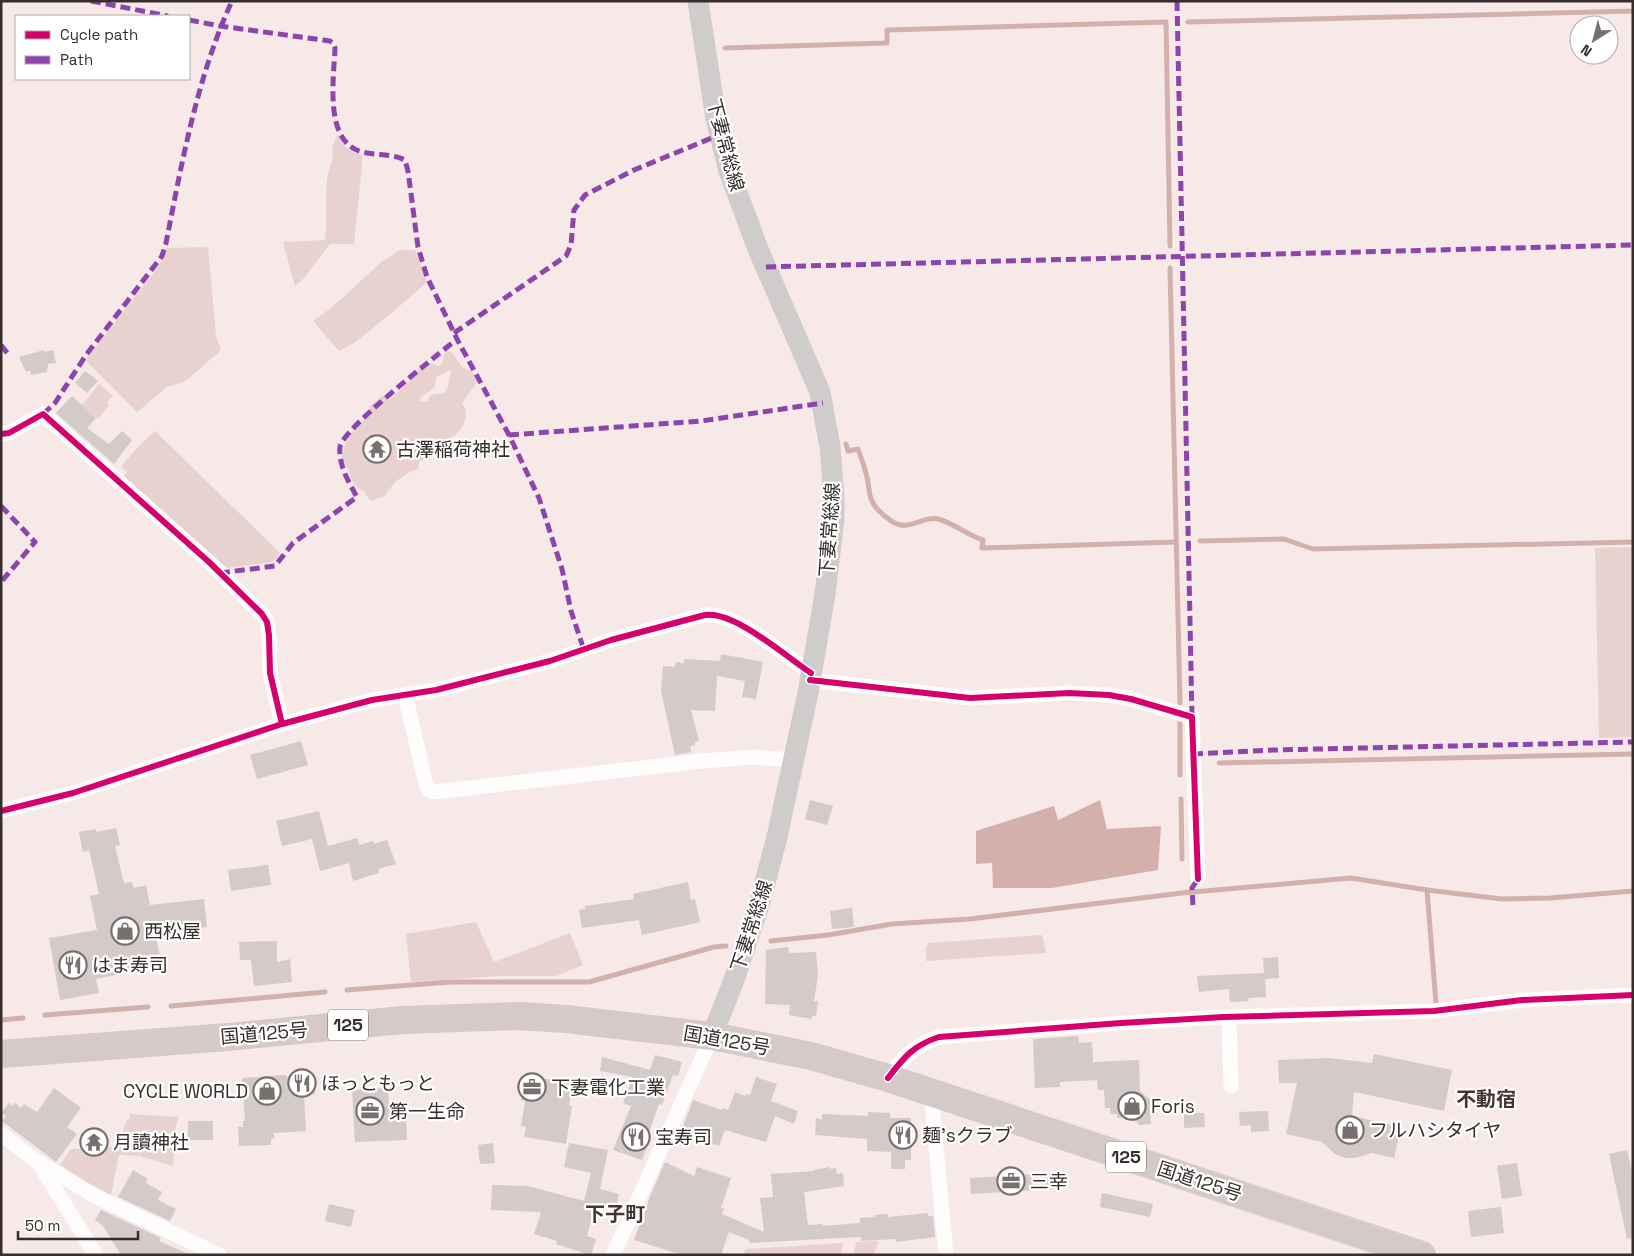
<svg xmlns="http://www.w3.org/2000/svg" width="1634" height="1256" font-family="'Space Grotesk','Noto Sans JP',sans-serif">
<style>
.green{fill:#e8d2d0;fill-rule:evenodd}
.water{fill:#d3b0ac}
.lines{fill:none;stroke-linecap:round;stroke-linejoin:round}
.stream{stroke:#d3b0ac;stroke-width:5}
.building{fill:#d3cac9}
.street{stroke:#fefcfc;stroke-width:15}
.secondary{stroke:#d1cccc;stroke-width:21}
.highway{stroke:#d6cac9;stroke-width:28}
.quiet{stroke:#8e44ad;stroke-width:5;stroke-dasharray:10 5;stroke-linecap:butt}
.cycleway-casing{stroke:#fff;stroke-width:9}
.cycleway{stroke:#d6006c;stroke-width:6}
.labels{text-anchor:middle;stroke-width:4.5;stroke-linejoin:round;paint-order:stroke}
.shield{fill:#fff;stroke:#726c6b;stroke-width:1}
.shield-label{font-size:18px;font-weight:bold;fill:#362d2c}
.street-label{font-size:19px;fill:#362d2c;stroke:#fff}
.poi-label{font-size:19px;fill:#362d2c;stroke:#fff;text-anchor:start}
.neighbourhood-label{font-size:20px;font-weight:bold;fill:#453432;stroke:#fff}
</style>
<rect width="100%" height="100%" fill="#f6e9e8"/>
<g class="green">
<path d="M338,134c3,13 12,17 24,21v11l-8,78h-24l-26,34 -9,8 -12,-44 42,-2c3,-22 -1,-45 3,-66 2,-9 7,-17 4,-26z"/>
<polygon points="208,247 216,336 221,350 188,379 183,382 167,387 137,412 87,362 87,358 152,275 162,260 167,248"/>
<polygon points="400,250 415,250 427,282 395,310 354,343 339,351 313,321 331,308 384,260"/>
<path d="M447,351l6,2 8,13 11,6 5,10 -15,21c11,13 -2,33 -17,37 -4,1 -12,-2 -16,-2v6l-2,13 -8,5 -1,7c-15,5 -25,13 -33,27l-14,5 -7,-10 -7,-3 -6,-9 -2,-8 -7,-12c1,-21 15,-34 30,-45l-3,-7 14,-12 5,6 25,-23 -1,-3 10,-9 10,-3 6,3 4,-2 2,-10zM447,371h4l-4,19 -4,3 -13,2 -3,7 -7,-1v-3l15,-11 1,-10 10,-4zM377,434l6,1 2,12 4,3 -9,11 -15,-12 4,-6 -1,-5z"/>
<polygon points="99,384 113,396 107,402 109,405 98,419 82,405"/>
<polygon points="155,431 280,553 277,558 272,562 227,568 122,477 127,472 121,466 142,443"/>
<polygon points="1633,547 1633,737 1599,738 1595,548"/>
<polygon points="476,922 494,962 570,933 583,965 556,976 499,976 411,982 406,934"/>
<polygon points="1042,935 1046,953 926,961 926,947 929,943"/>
<polygon points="130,1114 179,1117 176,1125 173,1166 140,1156 119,1155 111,1195 91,1185 60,1165 71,1149 116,1147 127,1120 130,1119"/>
<polygon points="878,1241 874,1255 854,1255 856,1242"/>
<polygon points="843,1243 841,1255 744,1255 745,1249"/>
</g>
<polygon class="water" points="1100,800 1107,829 1161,826 1158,870 1052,888 993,888 992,863 976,864 976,831 1054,806 1058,820"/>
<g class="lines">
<g class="stream">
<polyline points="1188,22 1633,11"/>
<polyline points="725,48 887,43 887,30 1166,22 1170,246"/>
<polyline points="1170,268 1180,703"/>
<path d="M846,444l2,7 10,-2c4,11 8,22 10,33 1,6 1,13 4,19 3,8 20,23 29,24 13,2 24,-9 37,-6 16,4 29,16 45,21l-1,8 194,-6"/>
<polyline points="1200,541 1284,539 1313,549 1633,542"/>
<polyline points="1180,720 1180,775"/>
<polyline points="1219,763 1633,754"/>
<polyline points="1181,799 1182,859"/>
<polyline points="1427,890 1436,1003"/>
<polyline points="771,941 828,935 892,924 970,919 1182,893 1351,878 1427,890 1502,899 1550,898 1633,891"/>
<polyline points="347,990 450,982 589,982 714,947 726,946"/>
<polyline points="171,1006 325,992"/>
<polyline points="45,1015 148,1007"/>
<polyline points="1,1020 23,1018"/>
</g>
</g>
<g class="building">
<polygon points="44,350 45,352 53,350 56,363 48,364 47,372 31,375 30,371 26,372 19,357"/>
<polygon points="85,371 98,381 87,393 75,383"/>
<polygon points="72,396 96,418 87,428 109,444 122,431 132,440 114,464 56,413"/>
<polygon points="374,437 389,450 380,461 364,449"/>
<polygon points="721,654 763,662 756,699 742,697 745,681 717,676 715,711 691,710 699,741 695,742 695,745 690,746 691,752 675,755 661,691 663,666 675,667 676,662 684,663 684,659 720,661"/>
<polygon points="301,741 308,765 257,779 250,755"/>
<polygon points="810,800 833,806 827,825 805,819"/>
<polygon points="319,811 328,846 357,838 359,845 373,841 374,844 387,840 396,864 378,869 379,873 353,881 349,863 320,871 312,839 282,846 276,821"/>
<polygon points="116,828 120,845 115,846 124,883 132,882 134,888 146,885 150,905 204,899 207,927 155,932 162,966 96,979 99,993 60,1000 49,938 97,930 90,896 99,894 89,850 83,852 79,832 96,829 96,832"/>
<polygon points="268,865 271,885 231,891 228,870"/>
<polygon points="688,882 691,900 695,899 700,922 642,935 639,920 582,928 579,910 585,909 585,906 634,899 633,894"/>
<polygon points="852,908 854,927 832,929 830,911"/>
<polygon points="277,941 277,962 290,959 292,982 254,986 251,960 240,960 239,942"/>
<polygon points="788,947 789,953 816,952 818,975 814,1001 818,1001 816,1016 812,1016 812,1019 789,1015 790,1005 765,1004 766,950"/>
<polygon points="1278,957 1279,978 1265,979 1265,975 1266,997 1248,998 1249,1001 1230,1002 1229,989 1199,992 1197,976 1264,973 1263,958"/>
<polygon points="1078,1036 1079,1043 1092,1042 1093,1062 1139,1060 1140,1091 1150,1100 1151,1124 1139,1125 1136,1121 1132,1122 1133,1120 1125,1120 1125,1117 1117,1118 1117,1114 1110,1114 1110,1108 1105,1108 1104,1090 1098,1090 1097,1080 1060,1082 1060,1087 1035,1088 1033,1039"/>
<polygon points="1374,1054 1452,1070 1444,1111 1354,1092 1352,1116 1401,1127 1394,1158 1372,1153 1355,1158 1345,1158 1335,1154 1322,1142 1286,1134 1297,1083 1279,1083 1278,1060 1328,1058 1372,1063"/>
<polygon points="655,1055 682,1062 678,1076 673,1075 662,1105 659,1104 648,1135 651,1136 642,1160 613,1150 631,1106 623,1103 633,1077 600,1071 602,1057 650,1070"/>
<polygon points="286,1075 286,1077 314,1075 315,1094 304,1095 306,1131 274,1133 274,1138 271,1139 271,1145 239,1146 238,1127 243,1127 243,1121 245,1121 242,1078"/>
<polygon points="525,1075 573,1084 569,1105 572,1106 566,1144 524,1137 526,1127 521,1126 525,1101 521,1100"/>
<polygon points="756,1077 777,1084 771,1101 798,1111 794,1124 775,1116 766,1142 725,1130 719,1146 681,1132 693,1100 722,1110 722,1108 728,1110 735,1092 746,1096 746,1094 750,1095"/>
<polygon points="54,1088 81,1108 67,1127 77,1134 56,1162 2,1121 6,1116 1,1113 9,1103 13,1106 15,1103 21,1108 24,1104 37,1112"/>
<polygon points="388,1088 390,1119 406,1118 407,1140 355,1142 352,1090"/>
<polygon points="1268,1111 1269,1131 1251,1132 1251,1125 1240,1126 1239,1112"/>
<polygon points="868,1112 890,1113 890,1118 911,1118 911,1160 905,1160 905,1169 891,1169 891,1152 867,1151 867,1139 815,1135 816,1118 822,1120 822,1114 868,1116"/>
<polygon points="1184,1113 1204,1113 1205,1127 1184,1128"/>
<rect x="188" y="1121" width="25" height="19"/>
<polygon points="493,1143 495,1163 480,1164 478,1145"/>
<polygon points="569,1143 608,1150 600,1189 619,1194 615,1210 602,1206 600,1213 593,1212 587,1236 596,1239 591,1255 556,1244 557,1241 534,1234 541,1212 491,1210 492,1185 528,1186 584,1201 591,1173 564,1167"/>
<polygon points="1627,1150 1633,1177 1633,1238 1627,1239 1609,1154"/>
<polygon points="665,1162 694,1176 697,1167 731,1178 721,1208 724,1208 722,1214 764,1232 760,1198 773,1197 771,1174 814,1171 814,1170 830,1167 830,1169 836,1168 837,1174 843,1173 844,1186 804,1192 808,1225 823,1224 823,1226 860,1223 860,1218 875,1217 875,1215 888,1214 888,1217 928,1213 928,1216 933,1216 935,1237 896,1242 896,1239 861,1241 861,1237 750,1243 749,1240 729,1232 721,1255 682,1255 634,1240 643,1214 644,1214 649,1199"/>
<polygon points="1517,1163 1522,1196 1502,1199 1497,1166"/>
<polygon points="133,1170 148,1179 146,1183 162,1192 158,1200 176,1209 170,1221 118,1197"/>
<polygon points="1054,1173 1056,1189 971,1194 970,1178"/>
<polygon points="1102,1193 1153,1204 1150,1217 1100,1207"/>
<polygon points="329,1204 355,1210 351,1227 325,1221"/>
<polygon points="1501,1207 1504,1233 1471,1237 1468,1211"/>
<polygon points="101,1210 161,1238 159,1241 191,1255 121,1255 103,1226 95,1220"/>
</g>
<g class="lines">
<g class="street">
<polyline points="1,434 9,433 43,414 209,562 262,614 267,622 269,635 270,673 282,724"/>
<polyline points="810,680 970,698 1069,693 1109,695 1131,699 1192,717 1198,879"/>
<polyline points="405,694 426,785 428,790 434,792 702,761 752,757 793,760"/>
<path d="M1,811l72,-18 209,-69 90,-24 64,-10 114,-29 61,-21 94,-25c30,-4 80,41 106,58"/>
<polyline points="1229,1017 1231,1086"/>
<path d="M888,1078c16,-21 26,-33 51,-41l182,-14 103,-6 210,-6 88,-11 111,-5"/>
<polyline points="931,1092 946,1255"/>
<polyline points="1,1134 38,1162 97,1197 219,1255"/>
<polyline points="40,1165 96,1255"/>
<polyline points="613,1255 712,1036"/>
</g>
<polyline class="secondary" points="698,1 716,119 729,171 758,249 820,392 830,447 834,498 834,518 825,594 808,693 777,837 759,905 734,980 712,1036"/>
<polyline class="highway" points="1,1054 228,1037 403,1020 519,1016 566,1019 712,1036 811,1056 888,1078 1422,1255"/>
<g class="quiet">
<polyline points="91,1 168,16"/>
<polyline points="1177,1 1192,717"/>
<path d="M189,20l31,6 110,15 3,2 2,5c-1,29 -11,91 24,103 15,5 32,2 46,9l3,11 10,76 9,30 30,62 52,96 30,63 23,71 9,42 13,39"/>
<polyline points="766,267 1633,245"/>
<polyline points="454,333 566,256 571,245 574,210 585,195 634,170 719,135"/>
<polyline points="1,345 8,354"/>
<path d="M43,414l12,-11 31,-48 76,-99 4,-13c16,-81 31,-166 66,-242"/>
<polyline points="509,435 701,421 823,403"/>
<polyline points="1,506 35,542 1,582"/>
<path d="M220,573l55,-7 18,-23 64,-46c-8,-14 -19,-33 -17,-50 2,-18 98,-92 117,-108"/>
<polyline points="1193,754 1273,750 1633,742"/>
<polyline points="1193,905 1192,888 1198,879"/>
</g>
<g class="cycleway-casing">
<g id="cycleway">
<polyline points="1,434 9,433 43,414 209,562 262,614 267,622 269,635 270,673 282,724"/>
<polyline points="810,680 970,698 1069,693 1109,695 1131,699 1192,717 1198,879"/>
<path d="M1,811l72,-18 209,-69 90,-24 64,-10 114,-29 61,-21 94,-25c30,-4 80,41 106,58"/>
<path d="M888,1078c16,-21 26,-33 51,-41l182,-14 103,-6 210,-6 88,-11 111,-5"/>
</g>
</g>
<use href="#cycleway" class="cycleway"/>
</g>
<defs>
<g id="temple-ring" transform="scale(1.4375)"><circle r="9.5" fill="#fff" stroke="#796f6e" stroke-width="1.5"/><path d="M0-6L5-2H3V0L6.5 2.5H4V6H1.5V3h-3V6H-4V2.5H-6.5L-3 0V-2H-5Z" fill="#796f6e"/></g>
<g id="shop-ring" transform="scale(1.4375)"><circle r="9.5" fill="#fff" stroke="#796f6e" stroke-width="1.5"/><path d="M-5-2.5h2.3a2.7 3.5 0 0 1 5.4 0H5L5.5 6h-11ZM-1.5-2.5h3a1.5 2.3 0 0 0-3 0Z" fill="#796f6e"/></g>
<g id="restaurant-ring" transform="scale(1.4375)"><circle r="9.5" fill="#fff" stroke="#796f6e" stroke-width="1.5"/><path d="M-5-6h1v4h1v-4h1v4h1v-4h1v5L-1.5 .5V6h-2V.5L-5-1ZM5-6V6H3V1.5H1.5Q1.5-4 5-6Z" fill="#796f6e"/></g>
<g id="office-ring" transform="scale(1.4375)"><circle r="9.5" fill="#fff" stroke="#796f6e" stroke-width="1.5"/><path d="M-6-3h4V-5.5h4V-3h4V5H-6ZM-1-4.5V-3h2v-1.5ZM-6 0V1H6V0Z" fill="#796f6e"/></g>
</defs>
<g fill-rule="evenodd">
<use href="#temple-ring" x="377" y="449"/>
<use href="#shop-ring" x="125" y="931"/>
<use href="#restaurant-ring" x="73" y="965"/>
<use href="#restaurant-ring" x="302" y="1083"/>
<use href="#office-ring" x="532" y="1087"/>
<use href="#shop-ring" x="267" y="1091"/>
<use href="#shop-ring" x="1132" y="1106"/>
<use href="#office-ring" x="370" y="1111"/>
<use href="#shop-ring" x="1350" y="1130"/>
<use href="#restaurant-ring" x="903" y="1135"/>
<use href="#restaurant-ring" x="636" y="1137"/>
<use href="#temple-ring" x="94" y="1142"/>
<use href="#office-ring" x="1011" y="1181"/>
</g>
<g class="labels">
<g class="shield">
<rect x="328" y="1009.5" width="40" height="31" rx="4"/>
<rect x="1106" y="1141.5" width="40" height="31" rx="4"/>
</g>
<g class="shield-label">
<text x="348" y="1031">125</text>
<text x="1126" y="1163">125</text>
</g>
<g class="street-label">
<text transform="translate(726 145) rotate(75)" y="7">下妻常総線</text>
<text transform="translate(829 530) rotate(-86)" y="7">下妻常総線</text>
<text transform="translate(751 926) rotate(-72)" y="7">下妻常総線</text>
<text transform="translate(264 1033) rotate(-5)" y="7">国道125号</text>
<text transform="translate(727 1040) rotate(10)" y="7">国道125号</text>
<text transform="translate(1200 1181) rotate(18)" y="7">国道125号</text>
</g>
<g class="poi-label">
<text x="396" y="456">古澤稲荷神社</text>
<text x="144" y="938">西松屋</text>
<text x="92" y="972">はま寿司</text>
<text x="321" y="1090">ほっともっと</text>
<text x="551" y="1094">下妻電化工業</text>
<text x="248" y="1098" text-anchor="end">CYCLE WORLD</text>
<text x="1151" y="1113">Foris</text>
<text x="389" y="1118">第一生命</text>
<text x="1369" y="1137">フルハシタイヤ</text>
<text x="922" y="1142">麺'sクラブ</text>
<text x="655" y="1144">宝寿司</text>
<text x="113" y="1149">月讀神社</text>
<text x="1030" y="1188">三幸</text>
</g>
<g class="neighbourhood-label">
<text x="1486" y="1106">不動宿</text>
<text x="615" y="1221">下子町</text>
</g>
</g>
<rect width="1634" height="1256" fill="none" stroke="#362d2c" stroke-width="5"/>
<rect x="15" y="15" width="175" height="65" fill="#ffffff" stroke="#afabab"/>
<rect x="25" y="31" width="25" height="8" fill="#d6006c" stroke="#afabab"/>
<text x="60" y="40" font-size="15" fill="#362d2c">Cycle path</text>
<rect x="25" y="56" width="25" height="8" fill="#8e44ad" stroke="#afabab"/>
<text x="60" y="65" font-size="15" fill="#362d2c">Path</text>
<g transform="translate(1594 40) rotate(216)"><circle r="24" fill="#ffffff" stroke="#afabab"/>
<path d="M0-4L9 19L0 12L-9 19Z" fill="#796f6e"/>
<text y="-8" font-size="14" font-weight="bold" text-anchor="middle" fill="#362d2c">N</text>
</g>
<path d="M18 1231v8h120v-8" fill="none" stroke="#362d2c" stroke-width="2.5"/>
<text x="25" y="1231" font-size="15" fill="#362d2c" stroke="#ffffff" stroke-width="4" paint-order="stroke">50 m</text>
</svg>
